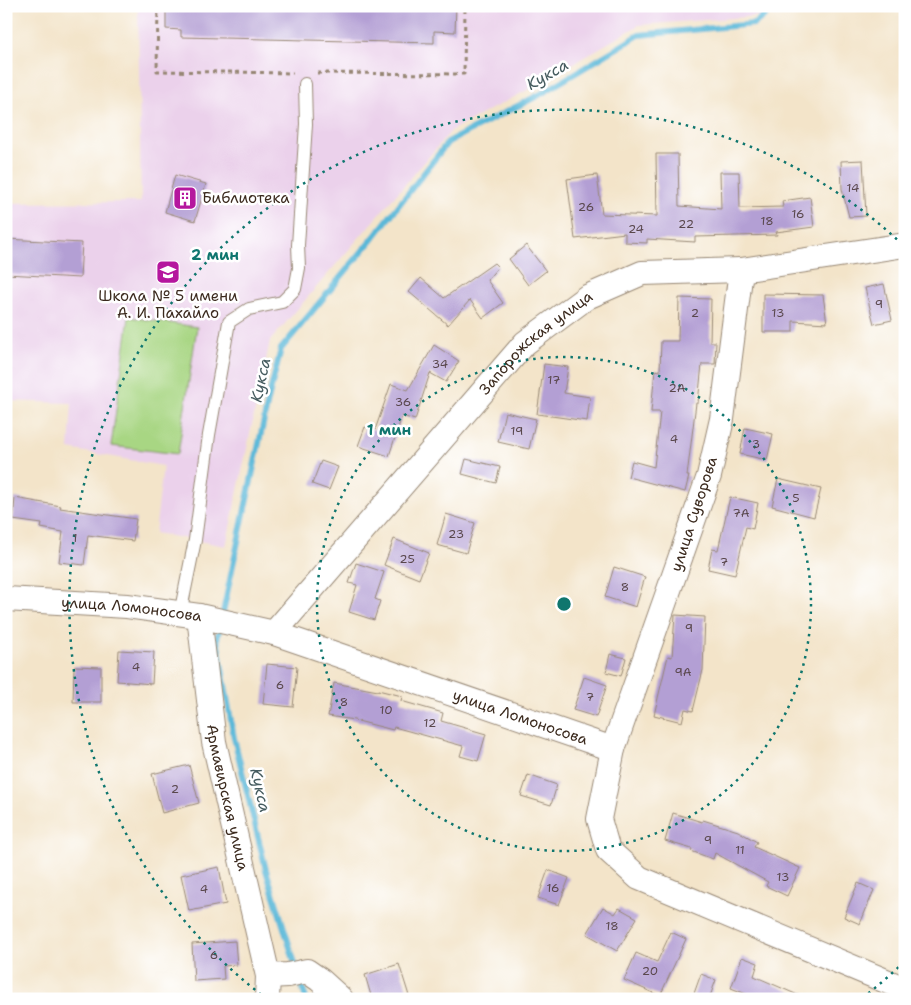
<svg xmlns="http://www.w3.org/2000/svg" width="911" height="1005" font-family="'Shantell Sans',sans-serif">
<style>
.built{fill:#ebd1eb}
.green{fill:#a8d683;stroke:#728050}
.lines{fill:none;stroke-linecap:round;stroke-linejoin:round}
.stream{stroke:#5ab8d8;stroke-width:6}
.building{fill:#b39fd4}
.service-casing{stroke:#978774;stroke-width:14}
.minor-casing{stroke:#978774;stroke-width:26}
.path{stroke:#978774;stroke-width:3;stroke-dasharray:4 4;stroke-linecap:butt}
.service{stroke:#fff;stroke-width:12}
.minor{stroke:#fff;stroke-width:24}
.ring{fill:none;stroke:#0f766e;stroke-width:2.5;stroke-dasharray:2.5 5}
.labels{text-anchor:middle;stroke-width:5;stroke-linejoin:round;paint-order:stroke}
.number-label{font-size:12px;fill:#59474c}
.poi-label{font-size:15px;fill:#3b2a1e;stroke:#fff;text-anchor:start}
.street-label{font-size:15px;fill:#3b2a1e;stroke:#fff}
.water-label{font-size:16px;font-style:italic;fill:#465c5f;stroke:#fff}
.centre{fill:#0f766e;stroke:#fff;stroke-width:2.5}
.ring-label{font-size:15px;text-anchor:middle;font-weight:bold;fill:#0f766e;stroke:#fff;stroke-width:5;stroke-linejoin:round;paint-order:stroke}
</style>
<rect width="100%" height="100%" fill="#fff"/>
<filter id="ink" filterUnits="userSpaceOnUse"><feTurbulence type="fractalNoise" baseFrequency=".02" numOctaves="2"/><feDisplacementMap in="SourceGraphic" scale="10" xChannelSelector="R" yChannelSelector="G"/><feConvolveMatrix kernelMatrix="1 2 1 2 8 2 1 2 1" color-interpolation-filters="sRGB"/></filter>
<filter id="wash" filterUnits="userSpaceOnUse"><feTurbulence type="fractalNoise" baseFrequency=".0096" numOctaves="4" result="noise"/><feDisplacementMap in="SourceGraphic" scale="20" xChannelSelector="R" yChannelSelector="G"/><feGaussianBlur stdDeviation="1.12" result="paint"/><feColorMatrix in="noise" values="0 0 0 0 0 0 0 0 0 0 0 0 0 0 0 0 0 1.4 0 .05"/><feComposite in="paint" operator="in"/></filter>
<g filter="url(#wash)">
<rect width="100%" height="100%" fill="#f3e4c9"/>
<polygon class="built" points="138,6 769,6 759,16 639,25 533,87 452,130 270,341 226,546 155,533 163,466 69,449 72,403 6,401 6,203 141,202"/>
<polygon class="green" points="129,317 197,327 178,454 111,446"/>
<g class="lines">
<g class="stream">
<polyline points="222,617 269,396 281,349 374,237 448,142 539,95 639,35 754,24 776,6"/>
<polyline points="220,626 217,639 234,738 266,870 306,999"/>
</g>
</g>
<g id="blocks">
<g class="building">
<polygon points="166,6 456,6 455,32 434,31 434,43 181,37 181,30 166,29"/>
<polygon points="656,154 678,154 679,206 721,209 720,172 739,172 740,208 783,207 782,201 810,197 814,227 776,232 777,235 695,237 695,242 647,239 647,243 625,242 625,233 575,239 567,179 597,175 602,214 657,216"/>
<polygon points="863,160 866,216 849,217 842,189 841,161"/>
<polygon points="175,175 206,184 195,221 165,212"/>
<polygon points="6,239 82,243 80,278 6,274"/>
<polygon points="526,245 546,271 528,285 509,259"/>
<polygon points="494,263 498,267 487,280 503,303 483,318 470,300 448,325 409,292 421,278 444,298"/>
<polygon points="884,284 892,320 874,324 865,288"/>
<polygon points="763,294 823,295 827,323 793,321 793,332 763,332"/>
<polygon points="679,298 711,299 710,342 716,342 715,364 702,364 698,403 696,403 687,476 689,476 685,492 628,477 632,461 654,467 660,412 651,412 655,370 660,371 661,341 678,341"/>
<polygon points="434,345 459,361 446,382 430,373 415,420 402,416 389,456 358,446 365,427 375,430 391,384 408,390"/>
<polygon points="544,364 568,367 564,393 590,397 587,421 537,414"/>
<polygon points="505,412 536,419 529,449 498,442"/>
<polygon points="745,428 773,434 767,460 740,454"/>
<polygon points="466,459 500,467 496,483 462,474"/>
<polygon points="321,461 338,467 329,490 312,484"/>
<polygon points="778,479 821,489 814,517 772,506"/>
<polygon points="730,497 758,503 753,529 746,527 735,575 708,569 712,549 718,550"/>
<polygon points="15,498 61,506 60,508 136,519 133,541 88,535 84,565 59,562 63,532 41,528 42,524 13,520"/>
<polygon points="446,514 475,523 466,553 437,545"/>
<polygon points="394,539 429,553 419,579 384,565"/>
<polygon points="356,563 384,572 375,599 380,601 374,620 349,612 357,585 349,583"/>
<polygon points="614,567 645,577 636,607 605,597"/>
<polygon points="675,615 705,617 703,670 693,711 685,709 682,722 654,715 668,656 672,657"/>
<polygon points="119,650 154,652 152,684 117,681"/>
<polygon points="610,654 626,658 621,676 606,672"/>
<polygon points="267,664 297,667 293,707 263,704"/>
<polygon points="74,666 101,667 101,702 73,702"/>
<polygon points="584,677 607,685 596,717 573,710"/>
<polygon points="334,683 378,691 378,690 402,696 401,701 443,713 441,721 486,734 478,761 460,756 463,746 394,727 393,730 354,720 328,716"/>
<polygon points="189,765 199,803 162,813 152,774"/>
<polygon points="528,775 557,785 551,805 521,796"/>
<polygon points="673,813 702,822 703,820 738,831 757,842 754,847 800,868 787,896 766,886 768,882 715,853 713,859 691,851 692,849 665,841"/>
<polygon points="219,867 226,904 189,911 181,875"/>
<polygon points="548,870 569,878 559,905 538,898"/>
<polygon points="858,883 874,890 860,924 844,917"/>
<polygon points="603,907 615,914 619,908 637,918 617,951 587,934"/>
<polygon points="671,932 686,939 660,996 624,980 636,953 657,962"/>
<polygon points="235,941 237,965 223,966 224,979 194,981 192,944"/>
<polygon points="742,957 758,963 754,976 807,999 759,999 731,988"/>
<polygon points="399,964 410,999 372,999 365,975"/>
<polygon points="701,974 716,980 709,999 692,999"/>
</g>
</g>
</g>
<g filter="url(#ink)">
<use href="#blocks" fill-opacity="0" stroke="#978774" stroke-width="1"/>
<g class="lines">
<g class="service-casing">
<polyline id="service" points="180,614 195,540 209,435 229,322 249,309 282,302 295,289 299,268 298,245 306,124 305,84"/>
</g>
<g class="minor-casing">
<g id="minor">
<polyline points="741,270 722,419 709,476 613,749 599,819 608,850 639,878 905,989"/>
<path id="s1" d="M6,599l121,7 72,10 75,17 339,116"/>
<path id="s2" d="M199,616l15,126 54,234 -1,23"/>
<path id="s3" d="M274,633l251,-290 62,-46 55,-24 99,-3 164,-25"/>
<polyline points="268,976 288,975 307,971 320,980 341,999"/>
</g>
</g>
<g class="path">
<polyline points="158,6 157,71 293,73"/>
<polyline points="317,73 464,74 465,6"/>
</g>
<use href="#service" class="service"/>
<use href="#minor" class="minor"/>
</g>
</g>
<g class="ring">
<circle cx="564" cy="604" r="247"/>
<path d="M904 962A494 494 0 0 1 861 999M267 999A494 494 0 1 1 904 246"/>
</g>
<defs>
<g id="building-square" transform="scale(1.25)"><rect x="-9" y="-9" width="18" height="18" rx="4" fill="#b5179e" stroke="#fff"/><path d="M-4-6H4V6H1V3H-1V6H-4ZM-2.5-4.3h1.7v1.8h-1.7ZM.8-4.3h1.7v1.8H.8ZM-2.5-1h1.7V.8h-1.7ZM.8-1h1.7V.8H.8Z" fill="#fff"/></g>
<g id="school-square" transform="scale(1.25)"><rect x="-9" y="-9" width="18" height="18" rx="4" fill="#b5179e" stroke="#fff"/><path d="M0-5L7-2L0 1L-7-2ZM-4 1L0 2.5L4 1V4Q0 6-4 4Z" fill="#fff"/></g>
</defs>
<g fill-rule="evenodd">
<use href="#building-square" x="185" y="198"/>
<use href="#school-square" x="168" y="272"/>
</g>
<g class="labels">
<g class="number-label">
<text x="853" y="192">14</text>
<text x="586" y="211">26</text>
<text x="798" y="218">16</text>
<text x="767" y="225">18</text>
<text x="686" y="228">22</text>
<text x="636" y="233">24</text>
<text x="879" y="308">9</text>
<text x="695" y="317">2</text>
<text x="778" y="317">13</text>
<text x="440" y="368">34</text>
<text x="554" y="384">17</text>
<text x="677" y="392">2А</text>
<text x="403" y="406">36</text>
<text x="517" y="435">19</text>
<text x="674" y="443">4</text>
<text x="756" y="448">3</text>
<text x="796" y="502">5</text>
<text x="741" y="517">7А</text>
<text x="456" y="538">23</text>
<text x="75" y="542">1</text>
<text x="407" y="563">25</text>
<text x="724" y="566">7</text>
<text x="625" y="591">8</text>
<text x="689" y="632">9</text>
<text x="136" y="671">4</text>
<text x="683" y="676">9А</text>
<text x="280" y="689">6</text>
<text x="590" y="701">7</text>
<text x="344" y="706">8</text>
<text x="386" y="714">10</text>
<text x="430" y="727">12</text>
<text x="175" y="793">2</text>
<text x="708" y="844">9</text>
<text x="740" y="854">11</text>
<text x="783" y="881">13</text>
<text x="553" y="892">16</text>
<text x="204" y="893">4</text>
<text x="612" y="930">18</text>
<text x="214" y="959">6</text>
<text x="650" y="975">20</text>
</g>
<g class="poi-label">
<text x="202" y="203">Библиотека</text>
<text x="168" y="301" text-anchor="middle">Школа № 5 имени<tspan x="168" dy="17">А. И. Пахайло</tspan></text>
</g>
<g class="street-label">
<text dy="5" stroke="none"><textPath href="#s3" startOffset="392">Запорожская улица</textPath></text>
<text transform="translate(694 514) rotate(-72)" y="5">улица Суворова</text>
<text dy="5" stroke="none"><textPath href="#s1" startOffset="126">улица Ломоносова</textPath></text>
<text dy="5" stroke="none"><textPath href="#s1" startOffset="531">улица Ломоносова</textPath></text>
<text dy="5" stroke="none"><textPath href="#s2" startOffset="184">Армавирская улица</textPath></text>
</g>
<g class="water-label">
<text transform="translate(547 74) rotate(-30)" y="6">Кукса</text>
<text transform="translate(260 380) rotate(-78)" y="6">Кукса</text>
<text transform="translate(261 790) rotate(77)" y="6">Кукса</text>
</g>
</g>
<circle cx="564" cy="604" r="8" class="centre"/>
<g class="ring-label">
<text x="215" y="260">2 мин</text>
<text x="389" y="435">1 мин</text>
</g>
<rect width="911" height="1005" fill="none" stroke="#fff" stroke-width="25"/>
</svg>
